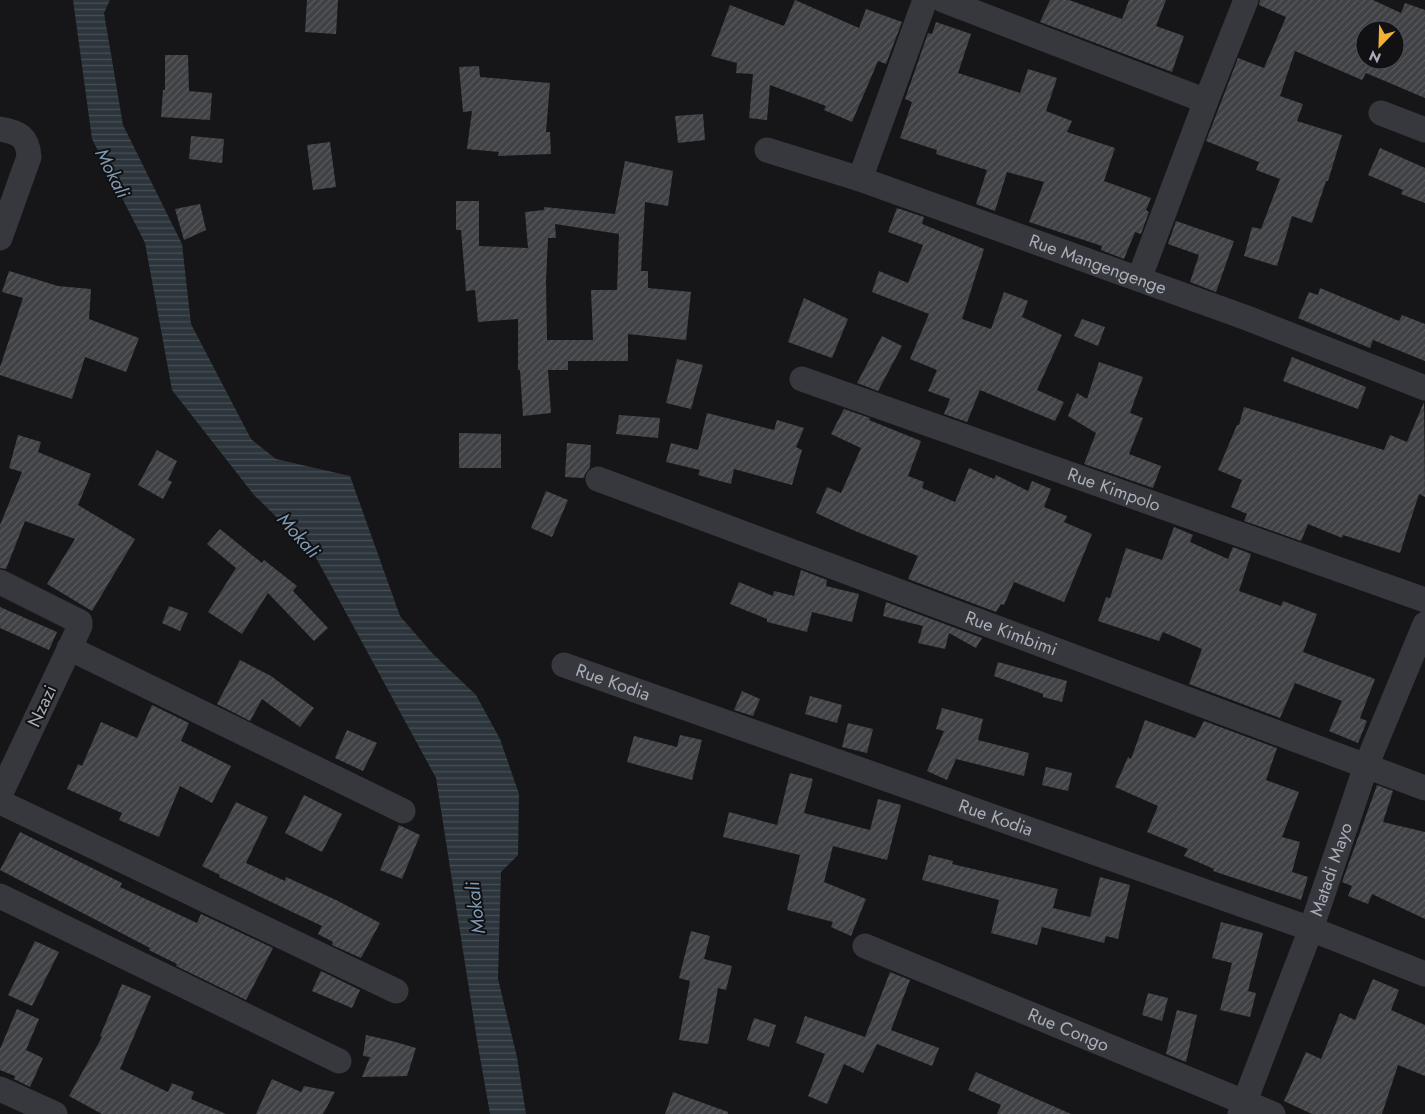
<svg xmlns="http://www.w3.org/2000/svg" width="1425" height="1114" font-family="Jost,sans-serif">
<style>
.water{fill:url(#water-rules)}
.building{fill:url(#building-hatch);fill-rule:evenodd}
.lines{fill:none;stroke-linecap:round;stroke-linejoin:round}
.minor{stroke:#37383d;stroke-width:25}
.labels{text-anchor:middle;stroke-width:4;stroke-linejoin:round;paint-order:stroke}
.street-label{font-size:18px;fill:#a8adb8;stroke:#111113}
.water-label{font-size:19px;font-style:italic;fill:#7f9bb3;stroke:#111113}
</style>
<defs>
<pattern id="water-rules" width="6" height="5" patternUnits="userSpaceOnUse" patternTransform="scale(1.25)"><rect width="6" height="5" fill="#2c353c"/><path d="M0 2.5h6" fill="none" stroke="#485056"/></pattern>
<pattern id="building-hatch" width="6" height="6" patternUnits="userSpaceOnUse" patternTransform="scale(1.25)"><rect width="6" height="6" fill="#404145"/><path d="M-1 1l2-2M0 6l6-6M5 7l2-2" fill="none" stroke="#595a5e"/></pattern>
</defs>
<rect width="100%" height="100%" fill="#161618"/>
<polygon class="water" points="73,0 110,0 104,13 123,125 182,244 191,324 251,439 276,459 350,476 400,616 432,653 476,695 500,739 519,794 518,855 501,872 498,979 517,1057 526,1114 490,1114 477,1040 436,778 314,554 254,495 172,390 145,243 92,139"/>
<g class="building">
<polygon points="307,0 338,0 336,34 305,32"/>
<polygon points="795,0 859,28 866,9 902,22 886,64 878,61 852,122 824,110 826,106 770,85 767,120 749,118 753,74 736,73 737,63 711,56 730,5 784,26"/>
<polygon points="1050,0 1069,0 1122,19 1129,0 1166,0 1156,26 1184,36 1172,72 1040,22"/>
<path d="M1260,0h113l28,13 4,-10 20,7v88l-59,-25 -4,7 -67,-29 -15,45 23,8 -6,17 45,14 -14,46h-2l-14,42 -20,-7 -15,50 -33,-10 8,-29 9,2 19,-50 -24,-9 3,-8 -53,-21 32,-83 26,10 22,-51 -27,-12zM1365,30h30v30h-30z"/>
<polygon points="936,22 971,34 958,73 1020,93 1028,69 1057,78 1046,111 1072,121 1067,132 1115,148 1104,181 1151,198 1146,210 1149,212 1141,234 1135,232 1124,259 1101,250 1102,246 1029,222 1044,182 1007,172 995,211 976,204 987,170 936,154 937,150 900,138 912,102 905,99 928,33 932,34"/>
<polygon points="165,55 188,55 189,91 212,93 210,120 161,117 163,90 165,90"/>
<polygon points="479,66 480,77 550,83 546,132 550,132 551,154 498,156 499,152 467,149 472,111 463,112 459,67"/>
<polygon points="703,114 705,140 678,143 675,116"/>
<polygon points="191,136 224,139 222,163 189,159"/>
<polygon points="330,142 336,187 313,190 307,145"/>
<polygon points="1380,148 1425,168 1425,203 1401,194 1403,190 1368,175"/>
<path d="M625,161l48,10 -5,35 -23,-4 -4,69h7v17l43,4 -5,48 -58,-6v27h-60v9h-20l3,43 -28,3 -3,-46h-2v-51l-40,3 -3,-32 -9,1 -5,-61h-5v-29h23v45l49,2 -3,-36 19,-2v-3l71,7zM555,224l64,10 -2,56h-26l2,50h-46l-1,-59 2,-43h8z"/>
<polygon points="200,204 206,230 184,240 175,209"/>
<polygon points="897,208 924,217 922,224 984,249 962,319 991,329 1004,292 1028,301 1022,317 1062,335 1037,390 1064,402 1055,421 980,390 967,422 944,414 950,399 928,391 937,370 910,359 929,314 872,292 879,271 908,283 923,245 888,232"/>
<polygon points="1176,221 1234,241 1216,292 1190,282 1199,255 1168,244"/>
<polygon points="9,271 58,286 91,289 89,319 139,338 126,372 85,357 72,399 0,375 0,367 23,298 2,292"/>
<polygon points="1320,288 1399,321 1402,315 1425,324 1425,361 1373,340 1370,348 1298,318 1309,292 1318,295"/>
<polygon points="804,298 848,319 832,358 788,342"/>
<polygon points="1082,319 1105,327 1098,346 1074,336"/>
<polygon points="882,336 902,346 878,391 857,383"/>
<polygon points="1292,357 1366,387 1358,409 1283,381"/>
<polygon points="677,359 703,365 691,409 666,403"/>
<polygon points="1099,362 1143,377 1130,413 1143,418 1129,454 1161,466 1153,488 1084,464 1096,433 1068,416 1077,393 1087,399"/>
<polygon points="1424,402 1425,497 1419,494 1400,553 1343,535 1342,538 1308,524 1301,541 1244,521 1247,514 1231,507 1242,480 1218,470 1237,425 1239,425 1244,407 1384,450 1390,435 1407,442"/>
<polygon points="844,409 870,418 869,420 921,441 908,476 924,482 922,488 955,502 969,468 994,479 996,475 1028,491 1032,481 1051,489 1044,507 1067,516 1064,522 1092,534 1064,602 1014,582 1004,605 1001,604 996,612 908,579 918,556 855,531 816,513 827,487 841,493 861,448 831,434"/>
<polygon points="707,413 774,430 777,420 804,428 796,447 802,450 792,485 734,469 731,484 698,475 700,470 666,462 671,443 698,450"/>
<polygon points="619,415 660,418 658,438 616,434"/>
<polygon points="459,433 501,434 501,468 459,468"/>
<polygon points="18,435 41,442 38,452 91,474 78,505 135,539 92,611 47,584 75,539 25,521 6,569 0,568 0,525 22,472 9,468"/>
<polygon points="567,443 591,445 590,467 585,474 584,478 565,477"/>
<polygon points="157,450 177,461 168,480 172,482 163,499 138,485"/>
<polygon points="546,491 568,500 552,537 531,528"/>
<polygon points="1174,527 1193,535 1190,542 1228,559 1233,547 1251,554 1239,591 1281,606 1283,601 1317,614 1303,652 1375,679 1360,718 1367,721 1358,743 1329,731 1342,701 1295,683 1280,718 1189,684 1202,649 1163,632 1159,641 1098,621 1106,597 1110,598 1126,548 1162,560"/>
<polygon points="220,529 262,563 264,560 297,586 293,591 328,628 314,641 268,593 242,634 208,612 236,568 207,544"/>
<polygon points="801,570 827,580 826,586 859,594 852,622 812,612 807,632 767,622 767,619 730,604 739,582 773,596 774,591 794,596"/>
<polygon points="886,602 982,638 976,648 949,633 945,649 918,643 923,626 883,616"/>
<polygon points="169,606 188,613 180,631 162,623"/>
<polygon points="0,607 57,632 49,650 0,628"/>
<polygon points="240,660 271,676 314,708 300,727 262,699 250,721 217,704"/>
<polygon points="998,662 1067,681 1062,702 1043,697 1043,694 994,676"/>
<polygon points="742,691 760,699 753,716 734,710"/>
<polygon points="810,696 842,705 837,723 805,714"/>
<polygon points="152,705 189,723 181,741 231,766 212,803 180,786 159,837 119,820 122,813 67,789 78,764 82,766 101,722 137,738"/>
<polygon points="942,708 983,719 978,740 1029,753 1024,776 956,759 947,780 927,771 944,731 936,729"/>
<polygon points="1145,720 1195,738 1204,721 1277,748 1266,780 1299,792 1282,837 1300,842 1292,872 1308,877 1301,900 1213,871 1214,869 1184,856 1188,849 1147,832 1158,806 1115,787 1128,757 1131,759"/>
<polygon points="848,723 873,729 867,753 842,747"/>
<polygon points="347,730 377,743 363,771 335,758"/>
<polygon points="680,735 702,740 692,780 627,762 634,736 677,747"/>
<polygon points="1046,767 1072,773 1068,791 1042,785"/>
<polygon points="790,773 813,779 804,813 870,830 878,799 901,805 887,860 833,846 824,882 866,899 851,936 831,927 833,922 787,910 800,855 723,837 729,812 777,825"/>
<polygon points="1377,785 1393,791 1383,822 1425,832 1425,919 1372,894 1368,904 1348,896 1352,886 1342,882"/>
<polygon points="304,795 342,814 322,852 285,833"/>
<polygon points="236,802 268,817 246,863 285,881 286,877 336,900 380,923 361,958 332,945 333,942 318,934 322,926 219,877 220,875 202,866"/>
<polygon points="399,825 420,835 402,879 380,870"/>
<polygon points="20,832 122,883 120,887 197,923 201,914 273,948 246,1000 176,966 177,964 149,950 150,948 0,870"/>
<polygon points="929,855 953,861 952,864 1058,889 1053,908 1090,917 1100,877 1130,885 1118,939 1106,936 1104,943 1042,927 1037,945 991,933 999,900 922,880"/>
<polygon points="1221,922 1263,933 1248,991 1256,993 1250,1017 1220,1010 1232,963 1212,958"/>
<polygon points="691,931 710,936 704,959 732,966 726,990 718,988 708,1044 679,1040 690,981 679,978"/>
<polygon points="35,941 59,952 32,1006 8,995"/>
<polygon points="321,971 360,990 352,1008 312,991"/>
<polygon points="890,972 910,980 891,1030 939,1048 932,1066 877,1044 863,1073 844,1064 827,1104 808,1096 825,1054 796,1043 805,1016 865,1037"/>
<polygon points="1373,979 1399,990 1391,1010 1425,1025 1425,1076 1398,1065 1382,1114 1312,1114 1284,1101 1306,1052 1321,1059 1340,1013 1355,1020"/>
<polygon points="122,984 151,996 120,1069 168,1092 172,1083 194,1092 191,1099 226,1114 102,1114 69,1096 102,1037 100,1036"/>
<polygon points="1148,993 1168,998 1162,1021 1142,1015"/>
<polygon points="17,1009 39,1019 26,1050 43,1058 30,1087 14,1079 15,1076 0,1070 0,1049"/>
<polygon points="1177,1010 1197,1015 1186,1062 1166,1054"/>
<polygon points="754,1018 776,1025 769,1047 747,1040"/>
<polygon points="366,1035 392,1041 416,1048 407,1076 362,1077 370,1057 363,1056"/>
<polygon points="976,1072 1071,1114 997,1114 1001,1105 968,1090"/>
<polygon points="272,1079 301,1092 304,1086 335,1092 323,1114 256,1114"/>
<polygon points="673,1092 728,1112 728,1114 665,1114"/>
</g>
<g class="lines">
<g class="minor">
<polyline points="943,0 1206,101 1246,0"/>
<polyline points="1381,113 1425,130"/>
<path d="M0,129c19,3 28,8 29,28l-29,81"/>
<path id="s1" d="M767,150l93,29 387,139 178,70"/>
<polyline points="860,179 925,0"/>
<polyline points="1139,279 1206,101"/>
<path id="s2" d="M802,379l623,221"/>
<path id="s3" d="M598,479l827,309"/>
<polyline points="0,582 80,622 80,626 0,795"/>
<polyline points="69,648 403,811"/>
<path id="s4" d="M564,665l747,264 114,45"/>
<polyline points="0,802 396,991"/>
<polyline points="0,896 339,1061"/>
<path id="s5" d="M865,946l408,168"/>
<polyline points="0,1089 55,1114"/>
<path id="s6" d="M1240,1114l71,-185 55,-163 59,-142"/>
</g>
</g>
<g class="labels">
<g class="street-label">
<text dy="6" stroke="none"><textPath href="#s1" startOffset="350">Rue Mangengenge</textPath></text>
<text dy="6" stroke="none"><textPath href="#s2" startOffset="331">Rue Kimpolo</textPath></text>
<text dy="6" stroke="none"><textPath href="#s3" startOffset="441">Rue Kimbimi</textPath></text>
<text dy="6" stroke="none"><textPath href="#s4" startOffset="52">Rue Kodia</textPath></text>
<text transform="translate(42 706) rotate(-65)" y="6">Nzazi</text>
<text dy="6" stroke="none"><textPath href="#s4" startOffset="458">Rue Kodia</textPath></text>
<text dy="6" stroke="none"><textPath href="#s6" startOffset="261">Matadi Mayo</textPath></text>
<text dy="6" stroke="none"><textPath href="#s5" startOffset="220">Rue Congo</textPath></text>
</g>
<g class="water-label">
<text transform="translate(113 173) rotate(63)" y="7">Mokali</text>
<text transform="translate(299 535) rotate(48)" y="7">Mokali</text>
<text transform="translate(475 908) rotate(-97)" y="7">Mokali</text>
</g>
</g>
<g transform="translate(1380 45) rotate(203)"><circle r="24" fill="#111113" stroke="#4d4f55"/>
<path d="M0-4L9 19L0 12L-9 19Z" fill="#f2b134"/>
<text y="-8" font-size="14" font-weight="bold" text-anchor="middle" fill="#a8adb8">N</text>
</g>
</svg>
